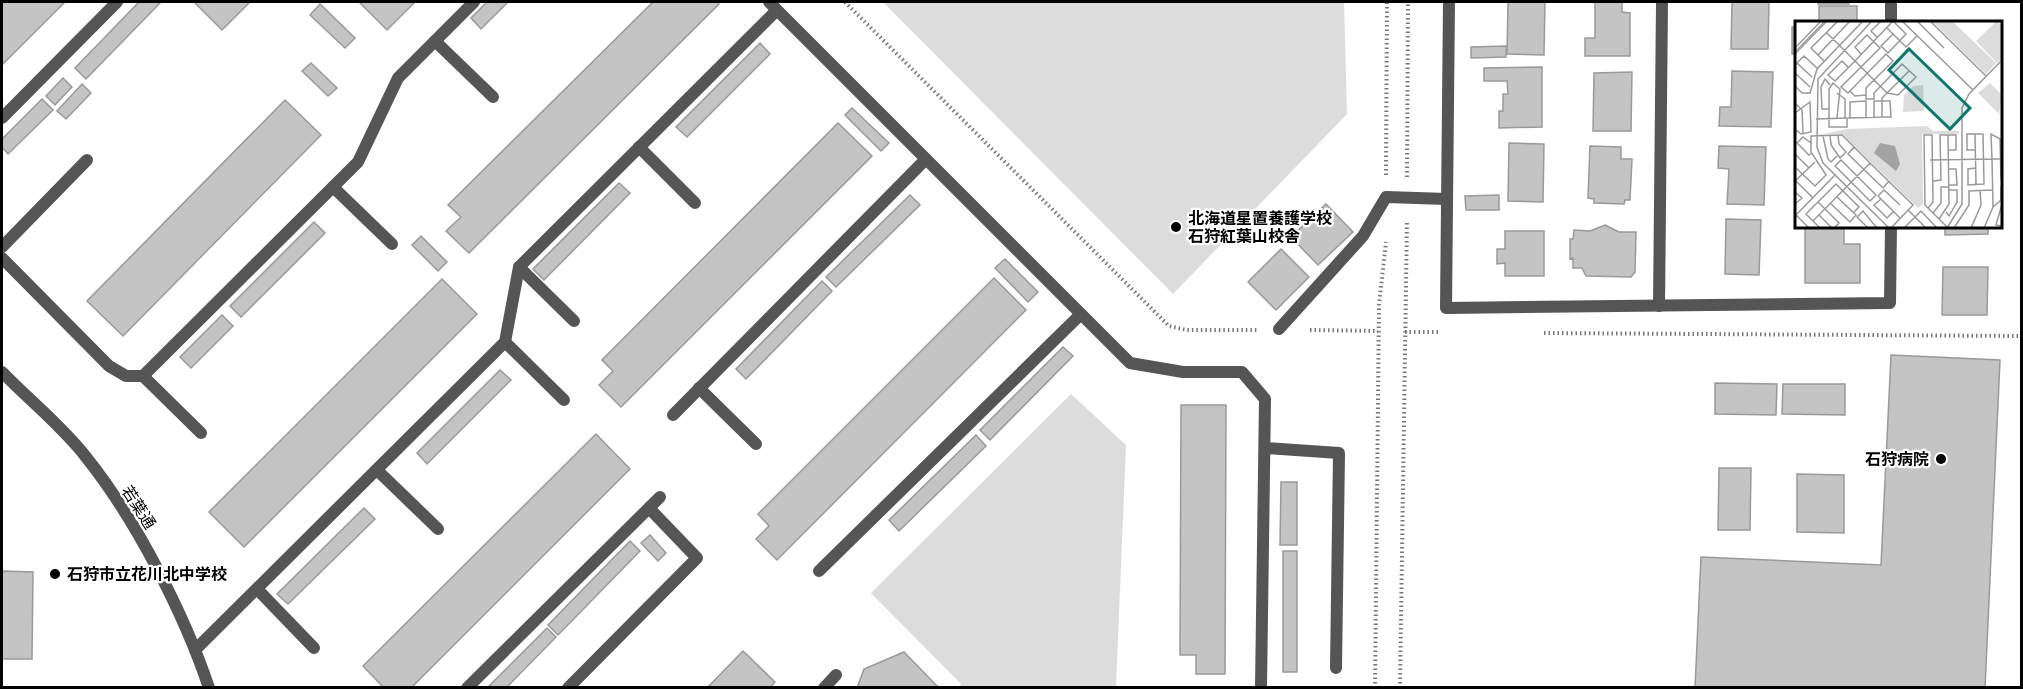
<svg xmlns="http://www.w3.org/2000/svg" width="2023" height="689" font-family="Rubik,'Noto Sans JP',sans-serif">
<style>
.park{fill:#dcdcdc}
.building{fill:#c4c4c4;stroke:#999;stroke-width:1.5}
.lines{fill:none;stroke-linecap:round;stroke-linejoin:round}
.path{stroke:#777;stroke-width:4;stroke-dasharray:1.5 3;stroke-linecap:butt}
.service{stroke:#555;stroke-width:12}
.minor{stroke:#555;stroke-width:12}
.tertiary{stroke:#555;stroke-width:12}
.poi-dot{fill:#000;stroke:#fff;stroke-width:2}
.labels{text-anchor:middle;stroke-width:4.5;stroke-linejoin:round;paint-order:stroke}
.poi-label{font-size:16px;font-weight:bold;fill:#000;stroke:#fff;text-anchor:start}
.street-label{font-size:16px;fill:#000;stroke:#fff}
.inset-river{fill:none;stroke:#a3a3a3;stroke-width:3}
.inset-road{fill:none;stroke:#999;stroke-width:1.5}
.view{fill:#0f766e;fill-opacity:0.15;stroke:#0f766e;stroke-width:3}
.inset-edge{fill:none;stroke:#000;stroke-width:3}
</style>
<rect width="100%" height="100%" fill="#fff"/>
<g class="park">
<polygon points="883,2 1344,2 1347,114 1173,294"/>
<polygon points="1071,394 1126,445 1116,687 959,687 961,684 871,593"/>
</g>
<g class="building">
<polygon points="2,2 65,2 2,65"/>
<polygon points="139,2 161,2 86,79 75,68"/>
<polygon points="194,2 250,2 222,30"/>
<polygon points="359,2 415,2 387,30"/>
<polygon points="487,2 508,2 481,29 471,18"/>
<polygon points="653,2 716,2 719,4 469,253 446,231 461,217 448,205"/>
<polygon points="1508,2 1545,2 1544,55 1507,54"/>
<polygon points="1595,2 1622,2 1622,12 1630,13 1630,56 1585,56 1585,38 1595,38"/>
<polygon points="1732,2 1769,2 1768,49 1731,49"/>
<rect x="1818" y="2" width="31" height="2"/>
<polygon points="320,4 355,38 345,48 310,15"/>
<rect x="1819" y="6" width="38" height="16"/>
<rect x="1792" y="27" width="4" height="27"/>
<polygon points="760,43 770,54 687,137 676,127"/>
<polygon points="1506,46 1506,57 1471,58 1471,47"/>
<polygon points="311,63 337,88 328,96 302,71"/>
<polygon points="1542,67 1542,127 1499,128 1499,111 1503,111 1503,94 1508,94 1507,81 1484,81 1484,68"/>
<polygon points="1732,71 1773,72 1771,127 1719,126 1720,107 1731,107"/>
<polygon points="1632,72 1631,131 1593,131 1594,73"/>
<polygon points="63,78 72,87 55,105 46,96"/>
<polygon points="82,84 91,93 66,119 57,111"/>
<polygon points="42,99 53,110 8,154 2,147 2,139"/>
<polygon points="285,100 321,135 123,336 87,301"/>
<polygon points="852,108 889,143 881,151 845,115"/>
<polygon points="838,123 872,156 621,407 599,385 613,371 602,360"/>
<polygon points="1509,143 1544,144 1543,202 1508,201"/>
<polygon points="1590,146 1621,147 1621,159 1632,159 1630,200 1625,200 1624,204 1594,203 1594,199 1588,198"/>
<polygon points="1719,146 1766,147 1764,205 1727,204 1729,169 1718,168"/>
<polygon points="619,183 630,193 544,280 533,269"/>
<polygon points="910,195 920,205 836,287 826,277"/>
<polygon points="1499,195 1499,210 1466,210 1465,196"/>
<polygon points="1326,204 1353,232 1318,265 1291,237"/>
<polygon points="1726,219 1761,220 1759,275 1725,274"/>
<polygon points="314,222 325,233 241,317 230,306"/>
<polygon points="1605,225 1619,232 1636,232 1635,272 1631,277 1586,276 1582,268 1573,268 1573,258 1570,259 1570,239 1573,239 1574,230 1590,231"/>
<polygon points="1805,226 1844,226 1844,244 1860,244 1860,283 1805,283"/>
<polygon points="1945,226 1988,226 1988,234 1945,235"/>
<polygon points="1505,231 1544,231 1544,276 1505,276 1505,263 1497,264 1497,249 1505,249"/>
<polygon points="421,236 447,262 438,271 412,245"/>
<polygon points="1281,249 1309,277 1276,310 1248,282"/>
<polygon points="1005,259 1038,292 1028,302 995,268"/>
<polygon points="1943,267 1988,267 1987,315 1942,315"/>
<polygon points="994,278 1026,310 777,560 756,539 769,526 758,514"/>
<polygon points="442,279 477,314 244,547 209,512"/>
<polygon points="822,281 832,291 746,379 736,369"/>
<polygon points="222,315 233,326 191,368 180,357"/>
<polygon points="1063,347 1073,356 990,440 980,430"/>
<polygon points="1891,355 2000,360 1985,688 1695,688 1701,557 1881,565"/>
<polygon points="500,370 511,380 427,464 417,453"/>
<polygon points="1715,383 1777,384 1776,415 1715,414"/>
<polygon points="1783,384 1845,384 1845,415 1782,414"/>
<polygon points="1181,405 1226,405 1225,674 1196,674 1196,655 1180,655"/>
<polygon points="596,434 630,469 411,688 384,688 363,666"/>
<polygon points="976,435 986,446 899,531 889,520"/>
<polygon points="1719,468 1751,468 1750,530 1718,530"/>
<polygon points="1797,474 1844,475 1844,533 1797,532"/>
<polygon points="1281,482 1297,482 1297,545 1280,545"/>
<polygon points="364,508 375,519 288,604 277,594"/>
<polygon points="650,535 666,553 658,561 641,543"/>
<polygon points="630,541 640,551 558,635 548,625"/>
<rect x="1283" y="551" width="14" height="121"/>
<polygon points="2,571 33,572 32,659 2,659"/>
<polygon points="547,628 556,637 506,688 487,688"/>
<polygon points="743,651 775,682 770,688 707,688"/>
<polygon points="904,652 939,688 857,688 864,669"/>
</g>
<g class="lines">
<g class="path">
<polyline points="845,2 1169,326 1187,330 1258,330"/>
<polyline points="1386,175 1387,2"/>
<polyline points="1407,177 1408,2"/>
<polyline points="1310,330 1378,331"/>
<polyline points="1405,332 1440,332"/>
<polyline points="1544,333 2022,336"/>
<polyline points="1375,688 1379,305 1386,242"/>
<polyline points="1400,688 1407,220"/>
</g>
<g class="service">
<polyline points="769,2 1130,363 1183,372 1242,372 1265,399 1261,688"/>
<polyline points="435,41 493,97"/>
<polyline points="2,118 117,2"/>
<polyline points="639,147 695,203"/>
<polyline points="333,187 392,244"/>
<polyline points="2,247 87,160"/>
<polyline points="2,258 109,366 126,376 143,376 358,162 398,78 474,2"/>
<polyline points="519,267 574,321"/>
<polyline points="1279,329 1363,236 1386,197 1447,199"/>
<polyline points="505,342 564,400"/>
<polyline points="143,376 201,433"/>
<polyline points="699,388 756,444"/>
<polyline points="673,415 926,159"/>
<polyline points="1265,448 1339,453 1336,668"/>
<polyline points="377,470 438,529"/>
<polyline points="819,571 1081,314"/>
<polyline points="257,589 314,648"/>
<polyline points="195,650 505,342 519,267 777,10"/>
<polyline points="467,688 660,497"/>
<polyline points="568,688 697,558 649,508"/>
<polyline points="824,688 836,675"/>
</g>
<g class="minor">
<polyline points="1449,2 1446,308 1890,303 1891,226"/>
<polyline points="1891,22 1891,2"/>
<polyline points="1659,306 1662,2"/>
</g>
<path class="tertiary" d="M2,372c27,28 60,54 84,85 49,61 98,156 123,231"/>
</g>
<g class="poi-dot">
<circle cx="1176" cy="227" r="6"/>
<circle cx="1941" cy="459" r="6"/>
<circle cx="55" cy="574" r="6"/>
</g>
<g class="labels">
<g class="poi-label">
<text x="1188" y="224">北海道星置養護学校<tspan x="1188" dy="18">石狩紅葉山校舎</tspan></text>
<text x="1929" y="465" text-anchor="end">石狩病院</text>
<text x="67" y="580">石狩市立花川北中学校</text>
</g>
<g class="street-label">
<text transform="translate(139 507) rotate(57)" y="6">若葉通</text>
</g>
</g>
<g transform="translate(1795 21)">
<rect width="207" height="207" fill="#fff"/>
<path d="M137,0h20l44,42 -10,11z" fill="#dcdcdc"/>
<path d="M202,0l5,5v32l-5,5 -21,-22zM195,62l12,12 -3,19 -21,-21zM128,64l1,26 -21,1 1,-17 9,-9zM132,105l6,5h26v3h-37l1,70 -5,4 -76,-74 -23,1 28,-6z" fill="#dcdcdc"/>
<path d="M85,122l15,3 5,18 -4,7 -22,-18z" fill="#a3a3a3"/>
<path class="inset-river" d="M0,32l31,-32"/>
<path class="inset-road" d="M77,0l-54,58 -1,68 6,16 66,65M98,0l13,13 -18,19 -7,-7 12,-12M107,0l71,69M122,0l27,27M135,0l56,55M92,7l19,19 11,-11M82,16l-6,-6 10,-10M0,27l26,-27M66,33l-6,-7 12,-12 13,13 -39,39 7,6 38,-39 7,7 -27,27v11h8v-6l28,-29 14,13 -18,18 -11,-2M23,34l32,-34M29,40l-13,-13 27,-27M2,42l15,14M0,44l9,-9 14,13M53,46l-6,-6 -14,14 7,6 20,-20 38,-40M0,52l15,14M0,65l7,7h9M55,70l5,5 11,-1M15,72l7,-24 46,-48M42,72l8,6v19M92,72l22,-22M0,82l7,7 1,23M34,88h-7l-1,-22 4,-8 5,6M0,92l15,-11 1,30 -10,2 -6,-5M34,97v-29l4,-6 7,6 -3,29M34,97v9h18v-9M55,97v-16l16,-1v17M79,97v-17h16l1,16h-9M21,98l66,-2v-19l5,-5 -60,-60M180,113l1,50M35,114l1,10 9,13 6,-6 -7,-8 -1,-9M28,115l5,23 3,3 6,-6M205,118l1,41M207,119l-11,-6 1,25h10M16,122l-8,-6 -6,6 12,12 3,-2M59,126l-6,7 35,34 6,-7M180,129h-8v-16h16l1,50 -16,1v-16l8,-1M0,133l14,14M135,139l62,-1 1,48 -9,21M0,146l20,19 11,-11 -15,-23v-16l31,-1 28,28M154,148h7l1,16h-8M0,159l18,18M0,160l20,-19M138,160l8,-1 -1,-45h16v15h-8M56,161l19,19 6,-6 -35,-35 -6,6 16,16M0,171l7,6 -7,6M86,178l-7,6 13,13 7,-7M23,181l21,21 -5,5M35,182l20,19 6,-7 -19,-18M207,183l-6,21 6,1M105,184l-16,-15 -6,6 22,22M198,186l8,-7v-14M133,187l5,-6 -1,-67h-8l1,70 23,23M113,189l18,18M151,191l3,4 8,-14v-12h-8M138,192l8,-10v-16h8M0,193l14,14M24,194l13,13M0,195l40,-41M144,198l10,-15 -1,-69M18,200l-7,-7 30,-30 23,23 -6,6M25,207l-7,-7 57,-58 43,42 -22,23M73,207l-11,-11 6,-6 14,17M109,207l17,-17 16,17M152,207l15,-24v-96l7,-14 33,-34M159,207l15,-23v-14l23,-1M176,207l10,-23 -1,-15"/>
<path class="view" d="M114,28l61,59 -20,21 -61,-59z"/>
<rect width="207" height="207" class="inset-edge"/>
</g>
<rect width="2023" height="689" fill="none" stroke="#000000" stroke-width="6"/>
</svg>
